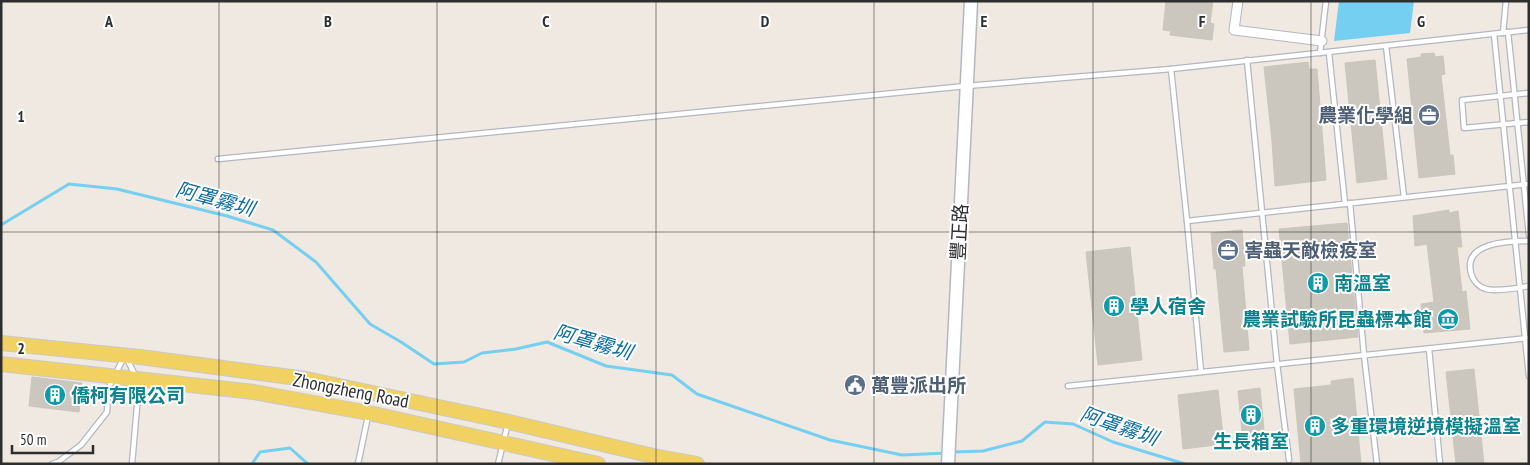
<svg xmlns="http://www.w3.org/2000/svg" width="1530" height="465" font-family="'PT Sans Narrow','Noto Sans TC',sans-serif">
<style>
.water{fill:#75cff0}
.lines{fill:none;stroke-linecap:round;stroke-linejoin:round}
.stream{stroke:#75cff0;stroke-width:3}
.building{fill:#cbc7bf;stroke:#cbc5ba}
.lane-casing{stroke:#b4b7c1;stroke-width:7}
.street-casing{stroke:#b4b7c1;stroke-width:11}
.secondary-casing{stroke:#b4b7c1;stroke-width:15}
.primary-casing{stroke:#c9c9c9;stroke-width:16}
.lane{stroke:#fff;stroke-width:4.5}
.street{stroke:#fff;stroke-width:9}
.secondary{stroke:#fff;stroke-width:12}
.primary{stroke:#f2d163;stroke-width:14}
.grid{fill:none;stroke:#2e2e2e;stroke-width:1;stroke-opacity:0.55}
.labels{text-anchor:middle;stroke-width:4;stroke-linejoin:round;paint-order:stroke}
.service-label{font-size:19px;font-weight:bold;fill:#4e5e75;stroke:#fff;text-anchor:start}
.street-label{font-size:19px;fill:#2e2e2e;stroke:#fff}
.culture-label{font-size:19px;font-weight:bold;fill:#0d838f;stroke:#fff;text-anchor:start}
.water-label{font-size:20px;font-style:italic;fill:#0d6fa3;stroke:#fff}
.grid-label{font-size:16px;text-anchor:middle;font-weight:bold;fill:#2e2e2e;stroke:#fff;stroke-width:4;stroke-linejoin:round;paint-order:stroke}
</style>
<rect width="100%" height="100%" fill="#efe9e1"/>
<polygon class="water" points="1339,1 1414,1 1410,33 1334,41"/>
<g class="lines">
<g class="stream">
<polyline points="1,225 69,184 117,189 227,216 273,230 316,262 370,324 401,342 434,364 464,362 482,353 516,349 547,342 606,366 672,375 697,394 830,440 902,455 947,453"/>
<polyline points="953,452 983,451 1022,441 1045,422 1073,424 1113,442 1185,464"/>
<polyline points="252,464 260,452 290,448 308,464"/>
</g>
</g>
<g class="building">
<polygon points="1166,1 1213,1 1210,23 1214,24 1212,40 1170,35 1171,31 1163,30"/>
<polygon points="1434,53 1435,57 1443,56 1445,74 1441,75 1450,155 1453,155 1455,174 1419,178 1407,59 1421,57 1421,54"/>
<polygon points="1375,60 1387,179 1357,183 1345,63"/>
<polygon points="1308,62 1309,69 1317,69 1326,180 1275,186 1272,141 1264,67"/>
<polygon points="1449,210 1449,213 1458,211 1462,247 1457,247 1462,292 1466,291 1470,329 1424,333 1421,304 1434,302 1427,244 1415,246 1413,216"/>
<polygon points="1347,223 1358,337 1290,344 1279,229"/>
<polygon points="1242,230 1245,266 1242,266 1249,350 1224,352 1216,269 1214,269 1211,233"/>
<polygon points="1130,247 1142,360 1098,365 1086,252"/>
<polygon points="1474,369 1484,464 1456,464 1446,372"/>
<polygon points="32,377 82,383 79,412 29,406"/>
<polygon points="1353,378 1361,464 1301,464 1294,389 1331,385 1331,381"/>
<polygon points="1260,388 1265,440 1243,442 1238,391"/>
<polygon points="1218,390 1224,444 1183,449 1178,395"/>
</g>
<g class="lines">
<g class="lane-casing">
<g id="lane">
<polyline points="1508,32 1529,235"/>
<polyline points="1503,33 1506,1"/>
<polyline points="1494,34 1529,376"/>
<polyline points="1386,46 1404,197"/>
<polyline points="1320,53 1326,1"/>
<polyline points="1329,53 1345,204"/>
<polyline points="1247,60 1277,364 1289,460"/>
<polyline points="1171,69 1187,221 1201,372"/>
<polyline points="1529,93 1462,100 1464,128 1529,122"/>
<polyline points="218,159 966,86 1171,69 1529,30"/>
<polyline points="1350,203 1364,355 1377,464"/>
<polyline points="1187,221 1529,184"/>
<path d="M1529,241c-20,0 -66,1 -58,32 2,8 8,14 15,16 11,3 31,-1 43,-3"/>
<polyline points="1429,349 1440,464"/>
<polyline points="127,359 137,379 138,395 132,464"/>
<polyline points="1068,386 1529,338"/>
<polyline points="52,464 58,462 81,445 107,412 108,389 124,357"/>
<polyline points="358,464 368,416"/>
<polyline points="498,464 508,423"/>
</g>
</g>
<g class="street-casing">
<polyline id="street" points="1238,1 1234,30 1322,41"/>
</g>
<g class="secondary-casing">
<polyline id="secondary" points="948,464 971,1"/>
</g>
<g class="primary-casing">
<g id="primary">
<polyline points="1,343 140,357 306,379 509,422 653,456 697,464"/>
<polyline points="1,364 254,392 369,413 598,464"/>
</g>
</g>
<use href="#lane" class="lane"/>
<use href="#street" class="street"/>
<use href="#secondary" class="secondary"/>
<use href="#primary" class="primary"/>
</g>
<path class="grid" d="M219,1v463M437,1v463M656,1v463M874,1v463M1093,1v463M1311,1v463M1,232h1528"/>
<defs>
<g id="office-disc" transform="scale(1.125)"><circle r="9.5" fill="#5c6f8a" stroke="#fff"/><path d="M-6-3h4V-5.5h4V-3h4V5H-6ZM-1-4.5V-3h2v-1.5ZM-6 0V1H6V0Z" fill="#fff"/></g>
<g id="building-disc" transform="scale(1.125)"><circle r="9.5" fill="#0f9aa8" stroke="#fff"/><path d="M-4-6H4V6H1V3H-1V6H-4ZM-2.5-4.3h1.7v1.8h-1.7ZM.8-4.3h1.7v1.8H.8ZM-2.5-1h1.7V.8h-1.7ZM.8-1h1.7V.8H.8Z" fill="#fff"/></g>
<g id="museum-disc" transform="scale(1.125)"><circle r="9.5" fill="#0f9aa8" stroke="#fff"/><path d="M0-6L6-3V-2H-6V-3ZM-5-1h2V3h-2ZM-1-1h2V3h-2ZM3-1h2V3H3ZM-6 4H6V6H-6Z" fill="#fff"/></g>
<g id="civic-disc" transform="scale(1.125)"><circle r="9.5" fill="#5c6f8a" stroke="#fff"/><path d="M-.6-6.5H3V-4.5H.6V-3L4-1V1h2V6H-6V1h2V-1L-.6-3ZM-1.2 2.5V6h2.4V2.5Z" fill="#fff"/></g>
</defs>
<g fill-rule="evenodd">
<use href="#office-disc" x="1429" y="115"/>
<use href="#office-disc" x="1228" y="250"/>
<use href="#building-disc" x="1318" y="283"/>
<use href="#building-disc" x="1114" y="306"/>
<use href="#museum-disc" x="1448" y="319"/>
<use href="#civic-disc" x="855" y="385"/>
<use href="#building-disc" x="55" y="395"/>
<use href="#building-disc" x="1251" y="415"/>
<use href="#building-disc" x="1315" y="426"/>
</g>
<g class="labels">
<g class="service-label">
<text x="1413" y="122" text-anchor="end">農業化學組</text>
<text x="1244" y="257">害蟲天敵檢疫室</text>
<text x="871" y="392">萬豐派出所</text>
</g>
<g class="street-label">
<text transform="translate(959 232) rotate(-87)" y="7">豐正路</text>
<text transform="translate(351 390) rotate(11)" y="7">Zhongzheng Road</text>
</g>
<g class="culture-label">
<text x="1334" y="290">南溫室</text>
<text x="1130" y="313">學人宿舍</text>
<text x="1432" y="326" text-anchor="end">農業試驗所昆蟲標本館</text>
<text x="71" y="402">僑柯有限公司</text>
<text x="1331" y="433">多重環境逆境模擬溫室</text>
<text x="1251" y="448" text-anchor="middle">生長箱室</text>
</g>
<g class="water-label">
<text transform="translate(215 199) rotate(15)" y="7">阿罩霧圳</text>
<text transform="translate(593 342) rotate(16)" y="7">阿罩霧圳</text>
<text transform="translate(1119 426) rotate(19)" y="7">阿罩霧圳</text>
</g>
</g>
<g class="grid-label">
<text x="109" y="27">A</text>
<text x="328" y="27">B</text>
<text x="546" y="27">C</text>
<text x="765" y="27">D</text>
<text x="984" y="27">E</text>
<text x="1202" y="27">F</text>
<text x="1421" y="27">G</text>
<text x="21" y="122">1</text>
<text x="21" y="354">2</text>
</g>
<rect width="1530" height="465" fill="none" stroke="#2e2e2e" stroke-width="5"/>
<path d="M12 445v8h81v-8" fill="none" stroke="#2e2e2e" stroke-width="2.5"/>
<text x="20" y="445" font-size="15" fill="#2e2e2e" stroke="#ffffff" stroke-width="4" paint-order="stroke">50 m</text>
</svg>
